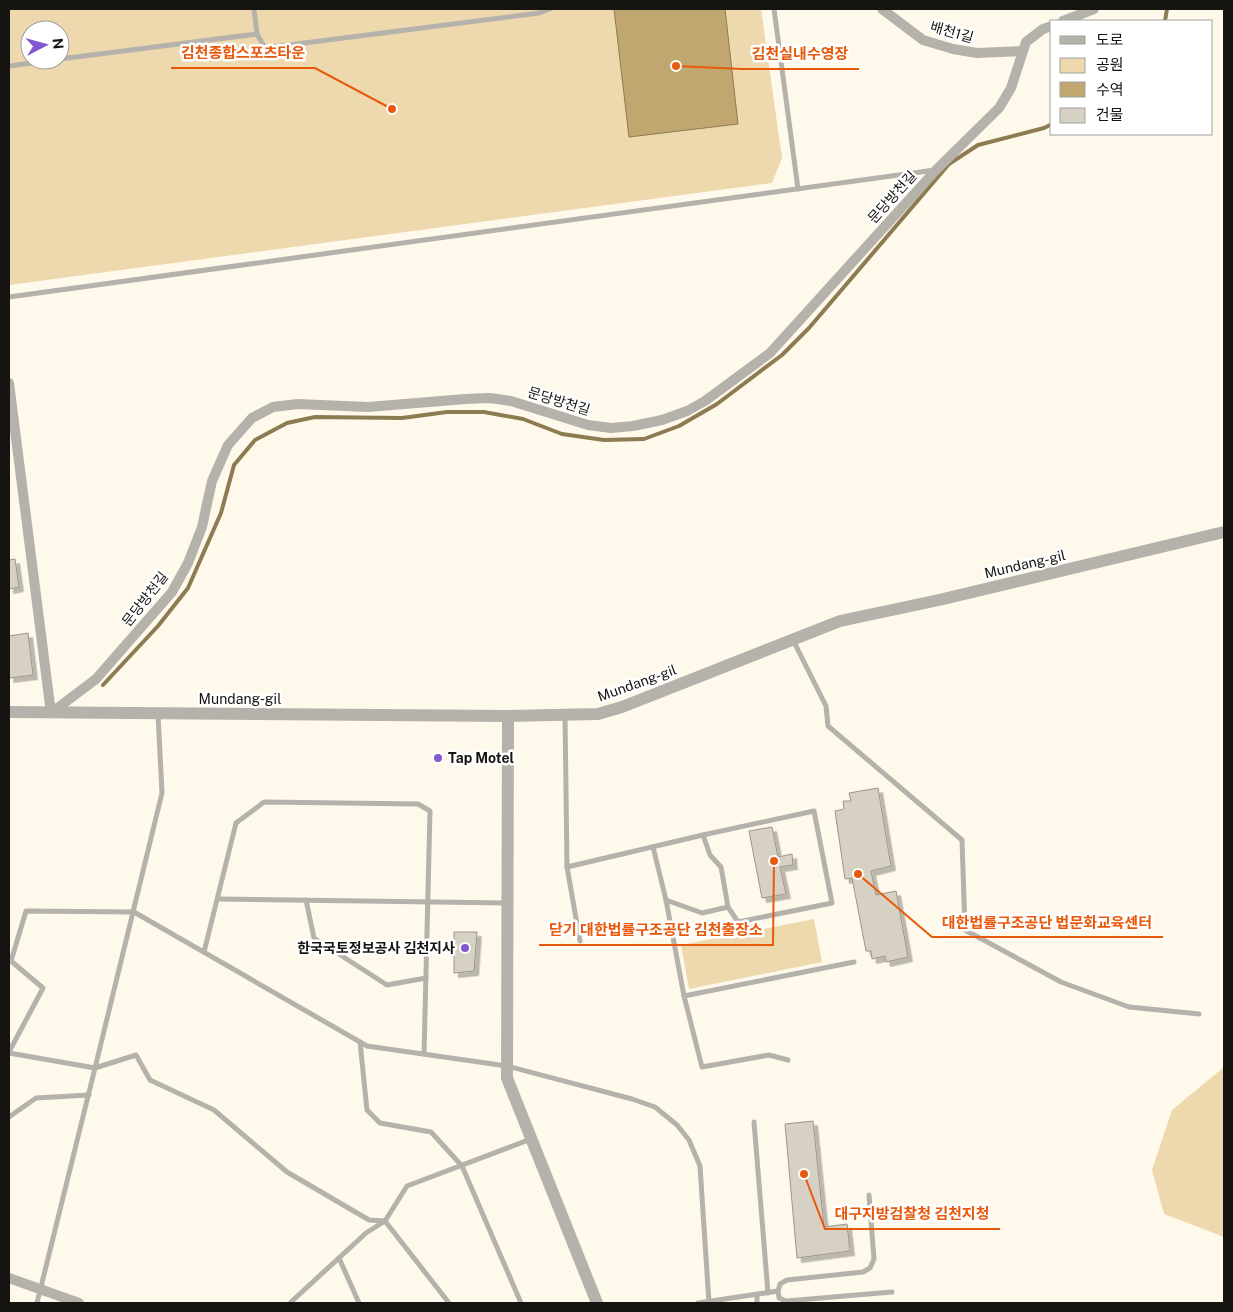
<svg xmlns="http://www.w3.org/2000/svg" width="1233" height="1312" font-family="'Public Sans','Noto Sans KR',sans-serif">
<style>
.green{fill:#edd9ad;fill-rule:evenodd}
.water{fill:#c0a76f;stroke:#8d7b52}
.lines{fill:none;stroke-linecap:round;stroke-linejoin:round}
.stream{stroke:#8d7b52;stroke-width:4}
.building{fill:#d7d1c4;stroke:#9b9689;filter:url(#shadow)}
.service{stroke:#b5b2ac;stroke-width:5}
.minor{stroke:#b5b2ac;stroke-width:10}
.tertiary{stroke:#b5b2ac;stroke-width:12}
.poi-dot{fill:#8458d2;stroke:#fff;stroke-width:2}
.labels{text-anchor:middle;stroke-width:5;stroke-linejoin:round;paint-order:stroke}
.street-label{font-size:14px;fill:#161410;stroke:#fff}
.poi-label{font-size:14px;font-weight:bold;fill:#161410;stroke:#fff;text-anchor:start}
.leader{fill:none;stroke:#e8590c;stroke-width:2}
.callout-dot{fill:#e8590c;stroke:#fff;stroke-width:2}
.callout-label{font-size:15px;text-anchor:middle;font-weight:bold;fill:#e8590c;stroke:#fff;stroke-width:5;stroke-linejoin:round;paint-order:stroke}
</style>
<defs>
<filter id="shadow"><feDropShadow dx="4.5" dy="4.5" stdDeviation="0" flood-color="#0004"/></filter>
</defs>
<rect width="100%" height="100%" fill="#fff9eb"/>
<g class="green">
<path d="M9,9h752l21,149 -10,25 -763,102zM30,30h30v30h-30z"/>
<polygon points="814,919 822,962 689,989 681,945"/>
<polygon points="1224,1067 1224,1237 1164,1214 1152,1170 1172,1110"/>
</g>
<polygon class="water" points="614,9 725,9 738,124 629,137"/>
<g class="lines">
<g class="stream">
<polyline points="1165,21 1167,9"/>
<polyline points="103,685 158,626 188,588 221,513 234,465 255,440 287,423 315,417 402,418 447,412 484,412 523,419 562,434 604,440 644,439 679,426 717,404 782,355 809,328 949,164 978,145 1044,128 1052,124"/>
</g>
</g>
<g class="building">
<polygon points="15,559 19,587 9,589 9,560"/>
<polygon points="28,633 33,675 9,678 9,636"/>
<polygon points="878,788 891,866 871,871 876,895 896,891 908,957 886,962 885,956 872,959 871,951 866,951 852,878 845,879 835,811 844,809 843,801 851,801 849,793"/>
<polygon points="772,827 778,857 792,854 793,865 780,867 786,894 762,898 749,831"/>
<polygon points="454,932 477,932 474,971 454,973"/>
<polygon points="813,1121 824,1227 847,1224 850,1251 797,1258 785,1124"/>
</g>
<g class="lines">
<g class="service">
<polyline points="254,9 257,34 265,48 539,13 550,9"/>
<polyline points="774,9 798,189"/>
<polyline points="60,59 257,34"/>
<polyline points="9,66 54,60"/>
<polyline points="9,297 935,170"/>
<polyline points="793,640 826,706 828,726 962,840 965,930 1061,982 1129,1007 1199,1014"/>
<polyline points="158,714 162,793 95,1068 136,1055 150,1080 214,1110 287,1172 369,1220 385,1221 449,1303"/>
<polyline points="565,715 567,867 580,941"/>
<polyline points="703,835 814,811 832,903 738,922 728,907"/>
<polyline points="653,847 666,900 684,996 702,1067 769,1055 788,1060"/>
<polyline points="567,867 703,835 710,855 721,867 728,907 702,913 666,900"/>
<polyline points="218,899 507,903"/>
<polyline points="306,900 314,938 387,985 426,978"/>
<polyline points="204,952 236,823 264,802 418,804 430,811 424,1054"/>
<polyline points="684,996 854,962"/>
<polyline points="360,1042 367,1110 380,1123 431,1132 462,1166 521,1303"/>
<polyline points="9,1052 43,988 11,961 26,911 134,912 367,1046 507,1066 632,1099 655,1107 677,1125 689,1140 700,1166 709,1303"/>
<polyline points="9,1053 95,1068 37,1303"/>
<polyline points="9,1117 36,1098 89,1095"/>
<polyline points="754,1122 768,1293"/>
<polyline points="869,1195 874,1259 870,1268 863,1272 787,1280 780,1284 778,1291 779,1298 786,1301 892,1292"/>
<polyline points="339,1258 359,1303"/>
<polyline points="757,1294 757,1303"/>
<polyline points="290,1303 366,1233 385,1221 407,1186 531,1139"/>
<polyline points="698,1303 778,1291"/>
</g>
<g class="minor">
<polyline points="882,9 923,40 953,49 977,53 1023,51"/>
<polyline points="1063,21 1094,9"/>
<polyline points="9,383 51,713 96,679 172,592 188,563 202,527 212,481 228,445 252,418 273,407 298,404 368,407 465,399 490,398 511,401 588,425 611,428 633,426 662,420 687,411 705,401 770,353 936,170 999,108 1011,88 1026,42 1043,29 1052,26"/>
<polyline points="9,1278 79,1303"/>
</g>
<g class="tertiary">
<polyline points="9,712 508,716 598,714 622,707 840,621 939,600 1224,532"/>
<polyline points="508,716 507,1078 597,1303"/>
</g>
</g>
<g class="poi-dot">
<circle cx="438" cy="758" r="5"/>
<circle cx="465" cy="948" r="5"/>
</g>
<g class="labels">
<g class="street-label">
<text transform="translate(952 32) rotate(16)" y="5">배천1길</text>
<text transform="translate(892 197) rotate(-48)" y="5">문당방천길</text>
<text transform="translate(559 401) rotate(17)" y="5">문당방천길</text>
<text transform="translate(1025 564) rotate(-13)" y="5">Mundang-gil</text>
<text transform="translate(145 599) rotate(-52)" y="5">문당방천길</text>
<text transform="translate(637 683) rotate(-20)" y="5">Mundang-gil</text>
<text x="240" y="704">Mundang-gil</text>
</g>
<g class="poi-label">
<text x="448" y="763">Tap Motel</text>
<text x="455" y="953" text-anchor="end">한국국토정보공사 김천지사</text>
</g>
</g>
<path class="leader" d="M392 109L315 68H171M676 66L742 69H859M858 874L932 937H1163M774 861L773 945H539M804 1174L825 1229H1000"/>
<g class="callout-dot">
<circle cx="392" cy="109" r="5"/>
<circle cx="676" cy="66" r="5"/>
<circle cx="858" cy="874" r="5"/>
<circle cx="774" cy="861" r="5"/>
<circle cx="804" cy="1174" r="5"/>
</g>
<g class="callout-label">
<text x="243" y="58">김천종합스포츠타운</text>
<text x="800" y="59">김천실내수영장</text>
<text x="1047" y="928">대한법률구조공단 법문화교육센터</text>
<text x="656" y="935">닫기 대한법률구조공단 김천출장소</text>
<text x="912" y="1219">대구지방검찰청 김천지청</text>
</g>
<rect width="1233" height="1312" fill="none" stroke="#161410" stroke-width="20"/>
<rect x="1050" y="20" width="162" height="115" fill="#ffffff" stroke="#a2a19f"/>
<rect x="1060" y="36" width="25" height="8" fill="#b5b2ac" stroke="#a2a19f"/>
<text x="1096" y="45" font-size="15" fill="#161410">도로</text>
<rect x="1060" y="58" width="25" height="15" fill="#edd9ad" stroke="#a2a19f"/>
<text x="1096" y="70" font-size="15" fill="#161410">공원</text>
<rect x="1060" y="82" width="25" height="15" fill="#c0a76f" stroke="#a2a19f"/>
<text x="1096" y="95" font-size="15" fill="#161410">수역</text>
<rect x="1060" y="108" width="25" height="15" fill="#d7d1c4" stroke="#a2a19f"/>
<text x="1096" y="120" font-size="15" fill="#161410">건물</text>
<g transform="translate(45 45) rotate(84)"><circle r="24" fill="#ffffff" stroke="#a2a19f"/>
<path d="M0-4L9 19L0 12L-9 19Z" fill="#8458d2"/>
<text y="-8" font-size="14" font-weight="bold" text-anchor="middle" fill="#161410">N</text>
</g>
</svg>
